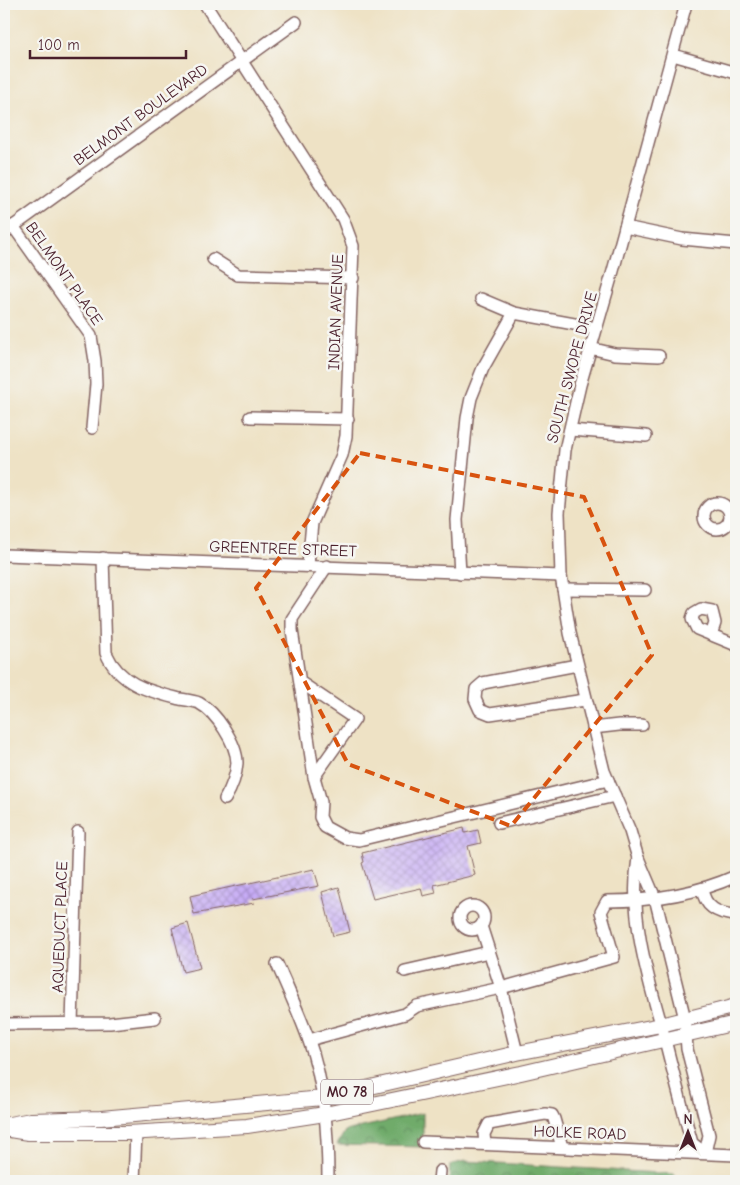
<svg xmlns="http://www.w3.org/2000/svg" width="740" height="1185" font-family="'Comic Neue',sans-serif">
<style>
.forest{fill:url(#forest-crowns);stroke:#5c654b}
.building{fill:url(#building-cross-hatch)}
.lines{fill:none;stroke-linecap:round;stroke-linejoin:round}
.minor-casing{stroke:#836361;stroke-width:14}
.major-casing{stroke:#836361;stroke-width:16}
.minor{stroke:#fff;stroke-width:11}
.major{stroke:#fff;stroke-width:14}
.marked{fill:none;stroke:#d8530f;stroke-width:4;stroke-dasharray:10 6;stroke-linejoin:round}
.labels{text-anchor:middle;stroke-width:5;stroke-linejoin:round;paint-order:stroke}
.shield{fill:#f6f6f2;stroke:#7e6067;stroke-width:1}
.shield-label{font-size:15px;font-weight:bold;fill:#4a1f2b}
.street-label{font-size:16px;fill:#4a1f2b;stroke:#f6f6f2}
</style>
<defs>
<pattern id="forest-crowns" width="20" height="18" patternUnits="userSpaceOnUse" patternTransform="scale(1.25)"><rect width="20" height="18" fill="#6fab6b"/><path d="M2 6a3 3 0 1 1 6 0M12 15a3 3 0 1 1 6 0" fill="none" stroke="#5d8b58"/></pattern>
<pattern id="building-cross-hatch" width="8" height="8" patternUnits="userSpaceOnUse" patternTransform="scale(1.25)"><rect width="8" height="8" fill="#c6abf5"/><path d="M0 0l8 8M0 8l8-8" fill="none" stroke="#a38bc7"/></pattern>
</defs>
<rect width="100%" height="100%" fill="#f6f6f2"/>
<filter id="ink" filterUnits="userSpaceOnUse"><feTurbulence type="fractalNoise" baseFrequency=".02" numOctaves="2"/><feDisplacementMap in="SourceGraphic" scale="10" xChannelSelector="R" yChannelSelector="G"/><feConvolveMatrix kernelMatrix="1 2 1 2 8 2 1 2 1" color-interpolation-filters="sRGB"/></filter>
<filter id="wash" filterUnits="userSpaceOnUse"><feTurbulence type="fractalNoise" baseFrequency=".0096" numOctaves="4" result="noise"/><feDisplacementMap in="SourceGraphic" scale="20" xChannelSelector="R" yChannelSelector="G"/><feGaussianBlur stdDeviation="1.12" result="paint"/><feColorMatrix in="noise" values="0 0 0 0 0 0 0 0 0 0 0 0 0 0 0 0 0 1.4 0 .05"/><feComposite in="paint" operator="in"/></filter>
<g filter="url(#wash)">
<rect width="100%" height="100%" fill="#eee2c5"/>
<g class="forest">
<polygon points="423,1113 423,1147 337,1145 345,1131"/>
<polygon points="465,1161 674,1174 683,1181 449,1181 450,1165"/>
</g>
<g id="blocks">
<g class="building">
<polygon points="464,828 465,833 478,830 481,843 468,846 475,875 434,885 436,893 423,896 421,888 373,899 362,863 364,862 362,853"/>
<polygon points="314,869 319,886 253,899 254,903 194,914 190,896"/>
<polygon points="339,887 350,932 333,936 322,892"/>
<polygon points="188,923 200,968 183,972 172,928"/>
</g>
</g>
</g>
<g filter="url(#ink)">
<use href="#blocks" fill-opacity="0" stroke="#836361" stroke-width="1"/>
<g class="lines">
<g class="minor-casing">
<g id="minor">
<polyline points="205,4 343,219 353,246 346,436 342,455 312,523 308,565"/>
<polyline points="686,4 613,271 580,385 565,450 559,513 561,576 570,633 604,771 630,831 638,858 655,898 685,1019 687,1049 709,1135 705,1153"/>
<polyline points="673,55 736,73"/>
<polyline points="13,226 91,336 95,361 96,384 92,428"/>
<polyline points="625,227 682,239 736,244"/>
<polyline points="4,233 296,22"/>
<polyline points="213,259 238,275 353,278"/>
<polyline points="481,299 514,313 596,328"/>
<polyline points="590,348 615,354 659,356"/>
<polyline points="250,417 348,419"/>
<polyline points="570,430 646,436"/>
<circle cx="717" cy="516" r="13"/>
<polyline points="4,555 561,576"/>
<path d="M103,558l3,95c14,32 43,38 74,46 6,1 14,2 19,4 17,9 38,41 38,60 -1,14 -5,24 -12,36"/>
<polyline points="327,566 292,619 292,630 314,777 321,802 320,817 325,827 345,838 359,840 608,780"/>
<polyline points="460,573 457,520 467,418 471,398 483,368 514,313"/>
<polyline points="563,589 645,590"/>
<polyline points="711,635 715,623 712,611 701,609 694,613 692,619 697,629 736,645"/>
<polyline points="577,665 483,683 476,689 475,699 480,710 490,714 585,700"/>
<polyline points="300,682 355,719 314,777"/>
<polyline points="593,728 619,725 642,725"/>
<polyline points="499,823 615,796"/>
<path d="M638,858c-9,54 8,114 23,166 10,40 20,80 31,119l13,10"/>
<path d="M702,889c3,19 16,25 34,26"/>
<circle cx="472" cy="918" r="12"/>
<polyline points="481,926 501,988 517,1053"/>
<path d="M277,964c11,25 22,49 31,74 17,46 20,95 20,143"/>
<polyline points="405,971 489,952"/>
<polyline points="72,1023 78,832"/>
<polyline points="4,1024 110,1023 155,1018"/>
<path d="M309,1040l96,-26 12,-8 84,-18 113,-31 -13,-45 6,-11c43,0 89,-7 129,-25"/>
<polyline points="423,1142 736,1155"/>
<polyline points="485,1144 484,1134 489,1124 545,1114 552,1115 554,1119 562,1147"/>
<polyline points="134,1181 136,1133"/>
<polyline points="439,1181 440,1171"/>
</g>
</g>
<g class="major-casing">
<g id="major">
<polyline points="4,1125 31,1120 101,1118 323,1098 517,1053 661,1025 736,1006"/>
<polyline points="4,1129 28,1133 128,1133 247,1126 325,1114 521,1073 736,1023"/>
</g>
</g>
<use href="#minor" class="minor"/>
<use href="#major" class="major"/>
</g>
</g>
<path class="marked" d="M360,453l224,44 68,158 -141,171 -163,-62 -92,-176z"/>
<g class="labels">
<rect class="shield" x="321" y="1079.5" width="52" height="25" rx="4"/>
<g class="shield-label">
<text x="347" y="1097">MO 78</text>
</g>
<g class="street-label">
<text transform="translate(140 114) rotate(-36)" y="6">BELMONT BOULEVARD</text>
<text transform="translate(65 273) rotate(55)" y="6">BELMONT PLACE</text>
<text transform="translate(335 312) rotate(-88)" y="6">INDIAN AVENUE</text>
<text transform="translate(571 367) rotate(-75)" y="6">SOUTH SWOPE DRIVE</text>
<text transform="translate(283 548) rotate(2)" y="6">GREENTREE STREET</text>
<text transform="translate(59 927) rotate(-88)" y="6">AQUEDUCT PLACE</text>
<text transform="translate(580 1132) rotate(2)" y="6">HOLKE ROAD</text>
</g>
</g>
<rect width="740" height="1185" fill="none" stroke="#f6f6f2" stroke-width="20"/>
<g transform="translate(688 1132)" stroke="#f6f6f2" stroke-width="4" paint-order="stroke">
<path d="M0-4L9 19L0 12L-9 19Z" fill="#4a1f2b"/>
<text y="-8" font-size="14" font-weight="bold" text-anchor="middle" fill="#4a1f2b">N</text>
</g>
<path d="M30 50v8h156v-8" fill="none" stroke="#4a1f2b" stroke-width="2.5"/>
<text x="38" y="50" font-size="15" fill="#4a1f2b" stroke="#f6f6f2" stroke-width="4" paint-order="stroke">100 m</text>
</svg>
